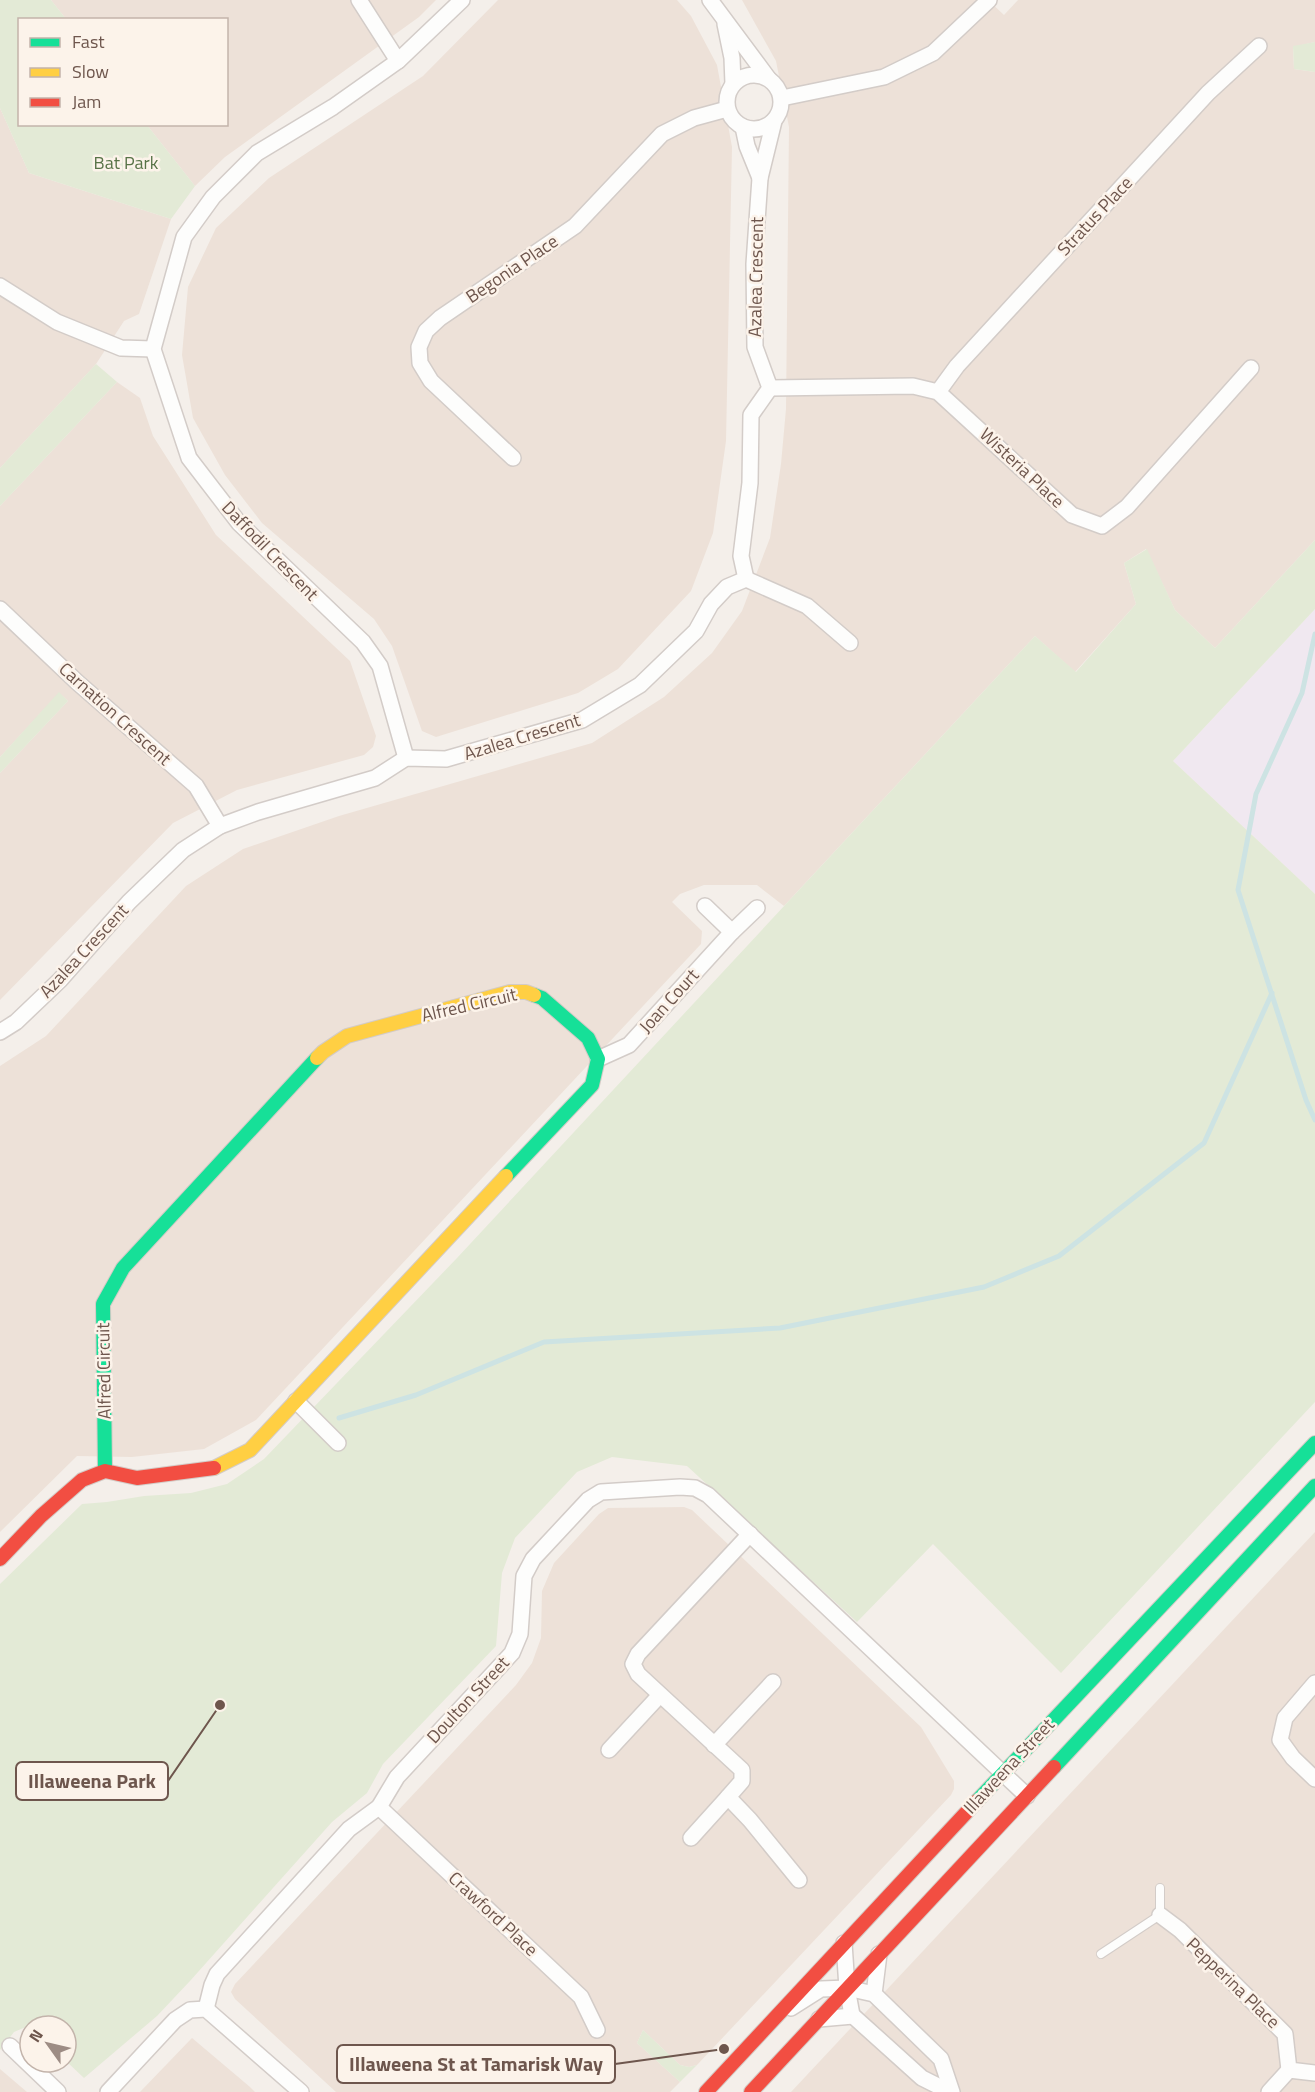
<svg xmlns="http://www.w3.org/2000/svg" width="1315" height="2092" font-family="'Titillium Web',sans-serif">
<style>
.residential{fill:#ede1d8}
.education{fill:#f0e8f0}
.green{fill:#e3ead6}
.lines{fill:none;stroke-linecap:round;stroke-linejoin:round}
.stream{stroke:#cde3e3;stroke-width:5}
.lane-casing{stroke:#d3ccc8;stroke-width:10}
.street-casing{stroke:#d3ccc8;stroke-width:18}
.fast-casing{stroke:#d3cbc6;stroke-width:16}
.slow-casing{stroke:#d3cbc6;stroke-width:16}
.jam-casing{stroke:#d3cbc6;stroke-width:16}
.lane{stroke:#fdfdfc;stroke-width:8}
.street{stroke:#fdfdfc;stroke-width:15}
.fast{stroke:#16e098;stroke-width:14}
.slow{stroke:#ffcf43;stroke-width:14}
.jam{stroke:#f24e42;stroke-width:14}
.labels{text-anchor:middle;stroke-width:5;stroke-linejoin:round;paint-order:stroke}
.park-label{font-size:18px;fill:#587347;stroke:#fcf3ea}
.street-label{font-size:18px;fill:#6e564d;stroke:#fcf3ea}
.leader{fill:none;stroke:#6e564d;stroke-width:2}
.callout-dot{fill:#6e564d;stroke:#fcf3ea;stroke-width:2}
.callout{fill:#fcf3ea;stroke:#6e564d;stroke-width:2}
.callout-label{font-size:20px;text-anchor:middle;font-weight:bold;fill:#6e564d}
</style>
<rect width="100%" height="100%" fill="#f4efea"/>
<g class="residential">
<polygon points="51,0 436,0 419,17 225,157 195,186 147,125 226,124 226,20 66,19"/>
<polygon points="498,0 677,0 691,16 717,65 732,147 726,441 713,533 691,591 618,669 578,693 436,737 422,731 392,646 374,619 262,523 225,475 193,418 182,355 188,287 216,228 269,178 423,76"/>
<polygon points="742,0 988,0 1004,15 1018,0 1315,0 1315,42 1293,47 1294,69 1315,72 1315,540 1215,648 1175,610 1146,549 1124,563 1136,604 1075,672 1035,636 784,906 757,885 704,885 680,894 672,902 702,931 701,944 256,1420 204,1449 132,1457 77,1456 0,1532 0,1066 46,1036 186,886 243,849 339,816 592,743 664,697 712,653 742,611 770,538 781,464 786,409 789,127 776,61"/>
<polygon points="0,108 29,173 171,219 139,314 124,321 96,364 0,468"/>
<polygon points="117,382 140,398 153,436 216,535 350,661 376,736 373,747 364,755 237,790 173,823 0,1000 0,773 68,701 59,693 0,757 0,506"/>
<polygon points="684,1507 692,1510 921,1727 954,1781 954,1789 951,1795 697,2065 689,2067 680,2065 643,2030 637,2043 680,2082 670,2092 336,2092 235,1999 231,1992 235,1984 516,1685 532,1663 541,1638 542,1591 554,1563 599,1514 608,1508"/>
<polygon points="1315,1532 1315,2092 791,2092"/>
<polygon points="192,2038 250,2087 255,2092 140,2092"/>
<polygon points="0,2069 27,2092 0,2092"/>
</g>
<polygon class="education" points="1315,609 1315,894 1173,761"/>
<g class="green">
<polygon points="0,0 51,0 66,19 20,20 20,124 147,125 195,186 171,219 29,173 0,108"/>
<polygon points="1315,42 1315,72 1294,69 1293,46"/>
<polygon points="96,364 117,382 0,506 0,468"/>
<polygon points="1315,540 1315,609 1173,761 1315,894 1315,1402 1061,1673 933,1544 857,1622 687,1466 612,1457 577,1472 515,1538 502,1573 496,1646 383,1764 367,1793 332,1822 190,1981 157,2016 84,2078 66,2061 66,2026 30,2026 30,2028 28,2026 14,2032 0,2050 0,1584 82,1504 107,1502 144,1496 191,1493 227,1484 264,1459 457,1258 1035,636 1076,672 1136,604 1124,563 1147,549 1175,610 1215,648"/>
<polygon points="59,692 68,701 0,773 0,757"/>
<polygon points="643,2030 680,2065 689,2067 697,2065 680,2082 637,2043"/>
</g>
<g class="lines">
<g class="stream">
<polyline points="1315,634 1302,693 1256,794 1238,890 1306,1100 1315,1120"/>
<polyline points="339,1418 416,1395 544,1342 780,1328 984,1287 1059,1256 1204,1143 1272,993"/>
</g>
<g class="lane-casing">
<polyline id="lane" points="1101,1954 1160,1915 1160,1888"/>
</g>
<g class="street-casing">
<g id="street">
<polyline points="359,0 398,61"/>
<polyline points="710,0 768,78"/>
<polyline points="725,24 732,58 733,84"/>
<circle cx="754" cy="102" r="27"/>
<polyline points="782,98 884,77 933,53 989,0"/>
<polyline points="743,127 747,146 760,178"/>
<polyline points="0,286 57,322 121,348 153,349"/>
<polyline points="770,388 913,386 938,392 1072,515 1102,526 1127,507 1251,368"/>
<polyline points="938,392 957,366 1208,93 1259,46"/>
<polyline points="513,458 431,381 420,363 419,347 426,331 440,318 575,226 662,134 694,118 727,109"/>
<polyline points="746,579 807,606 850,643"/>
<polyline points="0,609 77,682 196,786 220,826"/>
<polyline points="406,758 380,666 363,642 239,523 189,458 153,349 184,237 213,197 257,153 333,107 398,61 462,0"/>
<polyline points="705,906 732,932 757,908"/>
<polyline points="0,1032 16,1022 60,980 129,902 183,850 220,826 258,812 375,778 406,758 446,759 582,720 640,685 696,631 711,604 727,587 746,579 741,556 750,483 751,415 770,388 755,347 754,264 760,178 774,121"/>
<polyline points="598,1059 629,1045 732,932"/>
<polyline points="296,1401 338,1443"/>
<polyline points="750,1534 638,1654 633,1664 638,1674 742,1770 742,1781 728,1797 750,1820 799,1880"/>
<polyline points="1315,1683 1285,1718 1280,1740 1293,1758 1315,1779"/>
<polyline points="714,1745 773,1682"/>
<polyline points="609,1750 660,1695"/>
<polyline points="379,1807 581,1997 597,2030"/>
<polyline points="691,1838 728,1797"/>
<polyline points="1160,1915 1180,1930 1285,2034 1289,2070 1315,2073"/>
<polyline points="844,1943 847,1988 852,2015 922,2078 950,2092"/>
<polyline points="874,1994 879,1954"/>
<polyline points="791,2008 821,1989 847,1988 874,1994 941,2059 952,2092"/>
<polyline points="206,2009 212,1985 217,1974 349,1829 379,1807 397,1777 512,1653 520,1634 524,1576 533,1559 588,1500 601,1492 680,1487 695,1488 708,1495 1027,1796"/>
<polyline points="819,2019 853,2016"/>
<polyline points="10,2046 58,2092"/>
<polyline points="108,2092 175,2020 190,2010 206,2009 301,2092"/>
<polyline points="1269,2092 1289,2070"/>
</g>
</g>
<g class="fast-casing">
<g id="fast">
<polyline points="506,1176 592,1085 598,1059 588,1038 542,998 534,995"/>
<polyline points="105,1471 103,1304 123,1268 317,1058"/>
<polyline points="1054,1767 1315,1486"/>
<polyline points="977,1801 1315,1443"/>
</g>
</g>
<g class="slow-casing">
<g id="slow">
<polyline points="317,1058 323,1052 347,1036 510,992 526,992 534,995"/>
<polyline points="214,1468 250,1450 506,1176"/>
</g>
</g>
<g class="jam-casing">
<g id="jam">
<polyline points="0,1559 41,1516 82,1480 105,1471 137,1478 214,1468"/>
<polyline points="706,2092 977,1801"/>
<polyline points="751,2092 1054,1767"/>
</g>
</g>
<use href="#lane" class="lane"/>
<use href="#street" class="street"/>
<use href="#fast" class="fast"/>
<use href="#slow" class="slow"/>
<use href="#jam" class="jam"/>
</g>
<g class="labels">
<g class="park-label">
<text x="126" y="169">Bat Park</text>
</g>
<g class="street-label">
<text transform="translate(1095 216) rotate(-47)" y="6">Stratus Place</text>
<text transform="translate(512 269) rotate(-34)" y="6">Begonia Place</text>
<text transform="translate(756 277) rotate(-89)" y="6">Azalea Crescent</text>
<text transform="translate(1022 468) rotate(43)" y="6">Wisteria Place</text>
<text transform="translate(270 551) rotate(46)" y="6">Daffodil Crescent</text>
<text transform="translate(115 714) rotate(42)" y="6">Carnation Crescent</text>
<text transform="translate(522 737) rotate(-17)" y="6">Azalea Crescent</text>
<text transform="translate(84 951) rotate(-47)" y="6">Azalea Crescent</text>
<text transform="translate(669 1001) rotate(-48)" y="6">Joan Court</text>
<text transform="translate(469 1005) rotate(-13)" y="6">Alfred Circuit</text>
<text transform="translate(104 1371) rotate(-91)" y="6">Alfred Circuit</text>
<text transform="translate(468 1700) rotate(-47)" y="6">Doulton Street</text>
<text transform="translate(1009 1766) rotate(-47)" y="6">Illaweena Street</text>
<text transform="translate(493 1914) rotate(43)" y="6">Crawford Place</text>
<text transform="translate(1233 1983) rotate(44)" y="6">Pepperina Place</text>
</g>
</g>
<path class="leader" d="M220 1705L168 1781M724 2049L615 2064"/>
<g class="callout-dot">
<circle cx="220" cy="1705" r="6"/>
<circle cx="724" cy="2049" r="6"/>
</g>
<g class="callout">
<rect x="16" y="1762" width="152" height="38" rx="6"/>
<rect x="337" y="2045" width="278" height="38" rx="6"/>
</g>
<g class="callout-label">
<text x="92" y="1788">Illaweena Park</text>
<text x="476" y="2071">Illaweena St at Tamarisk Way</text>
</g>
<rect x="18" y="18" width="210" height="108" fill="#fcf3ea" stroke="#c3b4ab" stroke-width="1.5"/>
<rect x="30" y="38" width="30" height="9" fill="#16e098" stroke="#c3b4ab" stroke-width="1.5"/>
<text x="72" y="48" font-size="18" fill="#6e564d">Fast</text>
<rect x="30" y="68" width="30" height="9" fill="#ffcf43" stroke="#c3b4ab" stroke-width="1.5"/>
<text x="72" y="78" font-size="18" fill="#6e564d">Slow</text>
<rect x="30" y="98" width="30" height="9" fill="#f24e42" stroke="#c3b4ab" stroke-width="1.5"/>
<text x="72" y="108" font-size="18" fill="#6e564d">Jam</text>
<g transform="translate(48 2044) rotate(304)"><circle r="28" fill="#fcf3ea" stroke="#c3b4ab" stroke-width="1.5"/>
<path d="M0-4.5L10 22L0 15L-10 22Z" fill="#9d8c84"/>
<text y="-9" font-size="16" font-weight="bold" text-anchor="middle" fill="#6e564d">N</text>
</g>
</svg>
